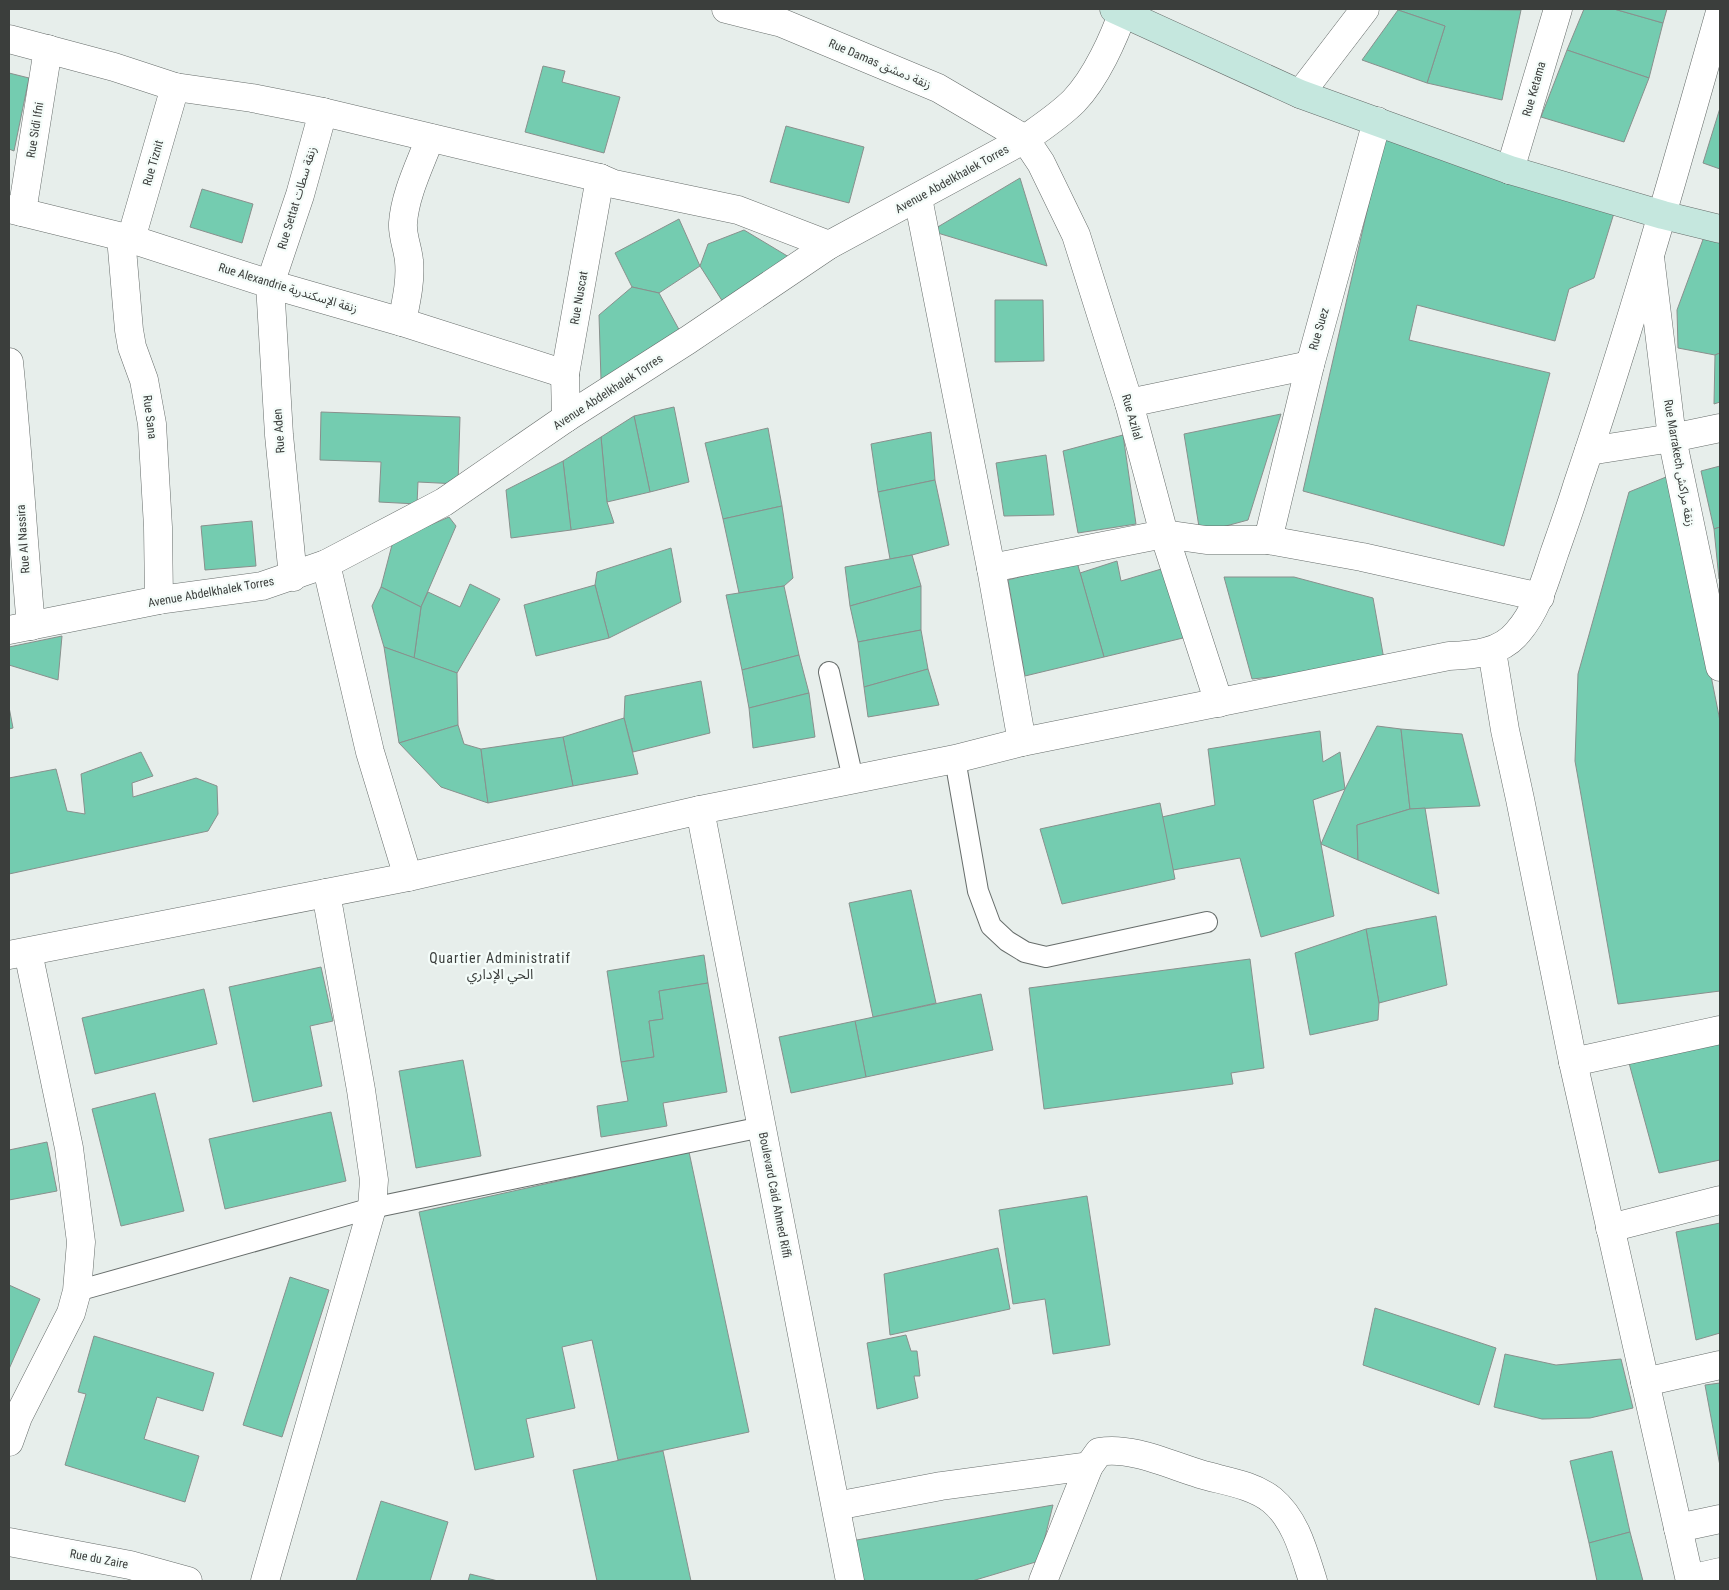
<svg xmlns="http://www.w3.org/2000/svg" width="1729" height="1590" font-family="'Roboto Condensed','Noto Sans Arabic',sans-serif">
<style>
.building{fill:#74ccb0;stroke:#89908d}
.lines{fill:none;stroke-linecap:round;stroke-linejoin:round}
.service-casing{stroke:#676d6b;stroke-width:22}
.pedestrian-casing{stroke:#676d6b;stroke-width:29}
.minor-casing{stroke:#676d6b;stroke-width:29}
.tertiary-casing{stroke:#676d6b;stroke-width:29}
.secondary-casing{stroke:#676d6b;stroke-width:29}
.service{stroke:#fff;stroke-width:20}
.pedestrian{stroke:#fff;stroke-width:28}
.minor{stroke:#fff;stroke-width:28}
.tertiary{stroke:#fff;stroke-width:28}
.secondary{stroke:#c5e7de;stroke-width:28}
.labels{text-anchor:middle;stroke-width:4.5;stroke-linejoin:round;paint-order:stroke}
.street-label{font-size:12px;fill:#3b3e3c;stroke:#f4fcf9}
.neighbourhood-label{font-size:14px;letter-spacing:1px;fill:#3b3e3c;stroke:#f4fcf9}
</style>
<rect width="100%" height="100%" fill="#e7eeeb"/>
<g class="building">
<polygon points="1399,9 1521,10 1502,100 1427,83 1445,26 1398,10"/>
<polygon points="1584,9 1614,9 1663,23 1649,78 1567,50"/>
<polygon points="1614,9 1667,9 1663,23"/>
<polygon points="1398,10 1445,26 1427,83 1362,60"/>
<polygon points="1567,50 1649,78 1624,142 1541,117"/>
<polygon points="543,66 565,71 562,82 620,97 604,153 525,132"/>
<polygon points="9,73 29,78 14,151 9,149"/>
<polygon points="1720,108 1720,169 1703,163"/>
<polygon points="786,126 864,147 849,203 770,182"/>
<polygon points="1384,137 1614,213 1594,278 1569,289 1555,341 1417,305 1409,340 1550,373 1504,546 1303,491"/>
<polygon points="1020,178 1047,266 931,231"/>
<polygon points="202,189 253,204 242,243 190,227"/>
<polygon points="679,219 700,266 659,293 632,287 615,253"/>
<polygon points="744,230 794,260 728,310 700,266 708,244"/>
<polygon points="1705,234 1720,239 1720,353 1715,355 1678,348 1677,310"/>
<polygon points="632,287 659,293 682,335 601,380 599,315"/>
<polygon points="995,300 1043,300 1044,361 995,362"/>
<polygon points="1720,353 1720,402 1714,404 1715,355"/>
<polygon points="674,407 689,482 650,492 634,416"/>
<polygon points="321,412 460,417 458,484 418,482 417,504 379,502 381,462 320,460"/>
<polygon points="1281,414 1248,520 1200,533 1184,434"/>
<polygon points="634,416 650,492 607,502 601,437"/>
<polygon points="768,428 782,506 723,519 705,443"/>
<polygon points="931,432 935,480 878,492 871,444"/>
<polygon points="1123,435 1136,524 1078,533 1063,451"/>
<polygon points="601,437 607,502 614,523 571,530 563,461"/>
<polygon points="1046,455 1054,515 1004,516 996,463"/>
<polygon points="563,461 571,530 511,538 506,490"/>
<polygon points="1720,466 1720,527 1714,529 1701,471"/>
<polygon points="1671,475 1720,721 1720,991 1618,1004 1575,761 1578,674 1629,492"/>
<polygon points="935,480 949,545 912,555 890,559 878,492"/>
<polygon points="782,506 793,578 784,586 739,593 723,519"/>
<polygon points="449,517 456,526 421,607 381,587 393,541"/>
<polygon points="252,521 256,566 205,570 201,526"/>
<polygon points="1720,527 1720,579 1719,579 1714,529"/>
<polygon points="671,548 681,602 609,638 595,585 597,572"/>
<polygon points="912,555 921,586 850,606 845,567"/>
<polygon points="1117,561 1121,581 1168,567 1183,638 1104,657 1080,573"/>
<polygon points="1077,562 1104,657 1025,676 1008,580"/>
<polygon points="1224,577 1294,577 1373,598 1385,665 1252,679"/>
<polygon points="470,584 500,599 457,673 414,658 421,607 428,592 460,607"/>
<polygon points="595,585 609,638 536,656 524,605"/>
<polygon points="784,586 799,655 742,670 726,595"/>
<polygon points="921,586 921,630 858,642 850,606"/>
<polygon points="381,587 421,607 414,658 384,647 372,606"/>
<polygon points="921,630 928,669 864,687 858,642"/>
<polygon points="62,636 58,680 9,665 9,647"/>
<polygon points="384,647 457,673 458,725 399,743"/>
<polygon points="799,655 809,693 749,708 742,670"/>
<polygon points="928,669 939,705 868,717 864,687"/>
<polygon points="701,681 710,733 633,752 624,718 625,696"/>
<polygon points="809,693 815,737 753,748 749,708"/>
<polygon points="9,707 13,728 9,729"/>
<polygon points="624,718 638,774 573,786 563,737"/>
<polygon points="458,725 464,744 481,749 488,803 441,787 399,743"/>
<polygon points="1377,726 1401,729 1410,809 1357,825 1358,860 1321,844 1345,789"/>
<polygon points="1401,729 1462,734 1480,806 1410,809"/>
<polygon points="1320,731 1323,762 1340,752 1345,789 1313,800 1334,916 1261,937 1240,858 1173,870 1162,817 1215,805 1208,749"/>
<polygon points="563,737 573,786 488,803 481,749"/>
<polygon points="141,752 153,776 132,783 133,797 196,778 217,786 218,814 208,831 9,874 9,778 56,769 67,811 85,814 81,774"/>
<polygon points="1160,803 1175,879 1062,904 1040,829"/>
<polygon points="1425,808 1439,894 1358,860 1357,825 1410,809"/>
<polygon points="911,890 936,1003 873,1017 849,903"/>
<polygon points="1436,916 1447,985 1379,1003 1366,929"/>
<polygon points="1366,929 1379,1003 1378,1020 1310,1035 1295,953"/>
<polygon points="704,955 708,983 659,991 663,1019 649,1021 654,1057 621,1062 607,971"/>
<polygon points="1250,959 1264,1068 1231,1073 1233,1084 1044,1109 1029,988"/>
<polygon points="321,967 333,1021 310,1026 322,1086 253,1102 229,987"/>
<polygon points="708,983 727,1092 663,1103 667,1126 601,1137 597,1106 628,1101 621,1062 654,1057 649,1021 663,1019 659,991"/>
<polygon points="204,989 217,1044 95,1074 82,1018"/>
<polygon points="981,994 993,1050 866,1077 855,1021"/>
<polygon points="855,1021 866,1077 791,1093 779,1037"/>
<polygon points="1720,1043 1720,1160 1659,1173 1629,1063"/>
<polygon points="463,1060 481,1156 416,1168 399,1071"/>
<polygon points="155,1093 184,1211 121,1226 92,1109"/>
<polygon points="331,1112 346,1181 225,1209 209,1139"/>
<polygon points="47,1142 57,1191 9,1200 9,1150"/>
<polygon points="689,1152 749,1432 618,1460 592,1340 562,1347 575,1408 526,1419 534,1457 475,1470 419,1212"/>
<polygon points="1087,1196 1110,1345 1053,1354 1045,1299 1013,1304 999,1210"/>
<polygon points="1720,1223 1720,1333 1696,1340 1676,1232"/>
<polygon points="998,1248 1010,1309 890,1335 884,1274"/>
<polygon points="290,1277 329,1290 282,1437 243,1425"/>
<polygon points="9,1285 40,1299 9,1369"/>
<polygon points="1375,1308 1496,1348 1479,1405 1363,1365"/>
<polygon points="906,1335 911,1351 917,1351 920,1376 914,1376 918,1398 877,1409 867,1343"/>
<polygon points="94,1336 214,1373 203,1411 157,1397 144,1439 199,1456 185,1502 65,1465 86,1394 78,1392"/>
<polygon points="1505,1354 1556,1365 1621,1359 1633,1408 1590,1418 1542,1419 1494,1407"/>
<polygon points="1720,1383 1720,1466 1705,1385"/>
<polygon points="663,1451 691,1581 597,1581 573,1470"/>
<polygon points="1612,1451 1630,1532 1589,1543 1570,1461"/>
<polygon points="381,1501 448,1522 430,1581 356,1581"/>
<polygon points="1053,1505 1039,1561 972,1581 863,1581 851,1541"/>
<polygon points="1630,1532 1643,1581 1597,1581 1589,1543"/>
<polygon points="470,1574 498,1581 468,1581"/>
</g>
<g class="lines">
<g class="service-casing">
<g id="service">
<polyline points="829,672 853,779"/>
<polyline points="955,759 978,891 991,926 1007,941 1025,952 1046,957 1207,922"/>
<polyline points="77,1291 372,1208 762,1127"/>
</g>
</g>
<g class="pedestrian-casing">
<polyline id="pedestrian" points="1645,1382 1720,1365"/>
</g>
<g class="minor-casing">
<g id="minor">
<polyline points="726,9 782,23 938,88 1025,139 1041,163 1076,235 1129,403 1164,534 1219,703"/>
<polyline points="9,39 114,67 175,87 252,98 323,112 600,178 614,184 738,210 829,245"/>
<polyline points="1300,94 1365,9"/>
<polyline points="1510,170 1558,9"/>
<polyline points="918,198 991,568 1022,742"/>
<polyline points="9,209 131,239 270,284 402,322 565,374"/>
<polyline points="22,212 48,49"/>
<polyline points="121,237 129,330 132,347 144,380 152,424 158,527 159,600"/>
<polyline points="131,239 175,87"/>
<polyline points="1650,257 1672,438 1720,667"/>
<path d="M402,322c4,-20 9,-41 7,-61 -1,-13 -7,-25 -6,-38 2,-29 17,-58 27,-85"/>
<path d="M9,362c9,88 14,176 22,264"/>
<polyline points="1129,403 1310,365"/>
<polyline points="566,418 565,374 600,178"/>
<polyline points="1589,451 1672,438 1720,428"/>
<polyline points="1268,540 1310,365 1377,121"/>
<polyline points="326,564 370,752 408,877"/>
<polyline points="991,568 1164,534 1206,540 1268,540 1362,557 1540,597"/>
<polyline points="293,577 279,435 270,284 300,195 323,112"/>
<path d="M9,630l150,-30 103,-14 64,-22 118,-62 122,-84 122,-78 141,-95 196,-106c17,-12 34,-23 49,-38 22,-23 40,-63 50,-92"/>
<polyline points="1610,1228 1720,1200"/>
<polyline points="9,1442 18,1417 71,1313 77,1291 81,1242 69,1148 28,952"/>
<polyline points="836,1506 941,1486 1089,1466"/>
<polyline points="1678,1528 1720,1519"/>
<polyline points="9,1542 130,1565 188,1581"/>
<polyline points="1690,1579 1720,1572"/>
<polyline points="265,1581 372,1208 374,1180 361,1090 326,893"/>
<path d="M1043,1581l46,-115 10,-14c32,-6 71,13 101,22 23,7 52,10 72,26 24,20 32,53 41,81"/>
</g>
</g>
<g class="tertiary-casing">
<g id="tertiary">
<polyline points="1492,651 1505,730 1520,799 1573,1062 1690,1581"/>
<polyline points="700,810 850,1581"/>
<path d="M9,955l399,-78 292,-67 255,-51 67,-17 427,-86c25,-1 52,-3 69,-24 19,-22 27,-51 36,-78 8,-23 16,-45 23,-68 53,-156 98,-315 143,-474"/>
<polyline points="1573,1062 1720,1030"/>
</g>
</g>
<g class="secondary-casing">
<polyline id="secondary" points="1114,9 1300,94 1510,170 1663,215 1720,229"/>
</g>
<use href="#service" class="service"/>
<use href="#pedestrian" class="pedestrian"/>
<use href="#minor" class="minor"/>
<use href="#tertiary" class="tertiary"/>
<use href="#secondary" class="secondary"/>
</g>
<g class="labels">
<g class="street-label">
<text transform="translate(880 64) rotate(23)" y="4">Rue Damas زنقة دمشق</text>
<text transform="translate(1534 89) rotate(-74)" y="4">Rue Ketama</text>
<text transform="translate(35 130) rotate(-81)" y="4">Rue Sidi Ifni</text>
<text transform="translate(153 163) rotate(-74)" y="4">Rue Tiznit</text>
<text transform="translate(952 179) rotate(-29)" y="4">Avenue Abdelkhalek Torres</text>
<text transform="translate(297 198) rotate(-73)" y="4">Rue Settat زنقة سطات</text>
<text transform="translate(288 288) rotate(17)" y="4">Rue Alexandrie زنقة الإسكندرية</text>
<text transform="translate(579 298) rotate(-80)" y="4">Rue Nuscat</text>
<text transform="translate(1319 329) rotate(-74)" y="4">Rue Suez</text>
<text transform="translate(608 392) rotate(-33)" y="4">Avenue Abdelkhalek Torres</text>
<text transform="translate(150 417) rotate(83)" y="4">Rue Sana</text>
<text transform="translate(1132 417) rotate(74)" y="4">Rue Azilal</text>
<text transform="translate(279 431) rotate(-94)" y="4">Rue Aden</text>
<text transform="translate(1679 463) rotate(80)" y="4">Rue Marrakech زنقة مراكش</text>
<text transform="translate(23 539) rotate(-94)" y="4">Rue Al Nassira</text>
<text transform="translate(211 592) rotate(-10)" y="4">Avenue Abdelkhalek Torres</text>
<text transform="translate(775 1195) rotate(79)" y="4">Boulevard Caid Ahmed Riffi</text>
<text transform="translate(99 1559) rotate(11)" y="4">Rue du Zaire</text>
</g>
<g class="neighbourhood-label">
<text x="500" y="963">Quartier Administratif<tspan x="500" dy="16">الحي الإداري</tspan></text>
</g>
</g>
<rect width="1729" height="1590" fill="none" stroke="#3b3e3c" stroke-width="20"/>
</svg>
